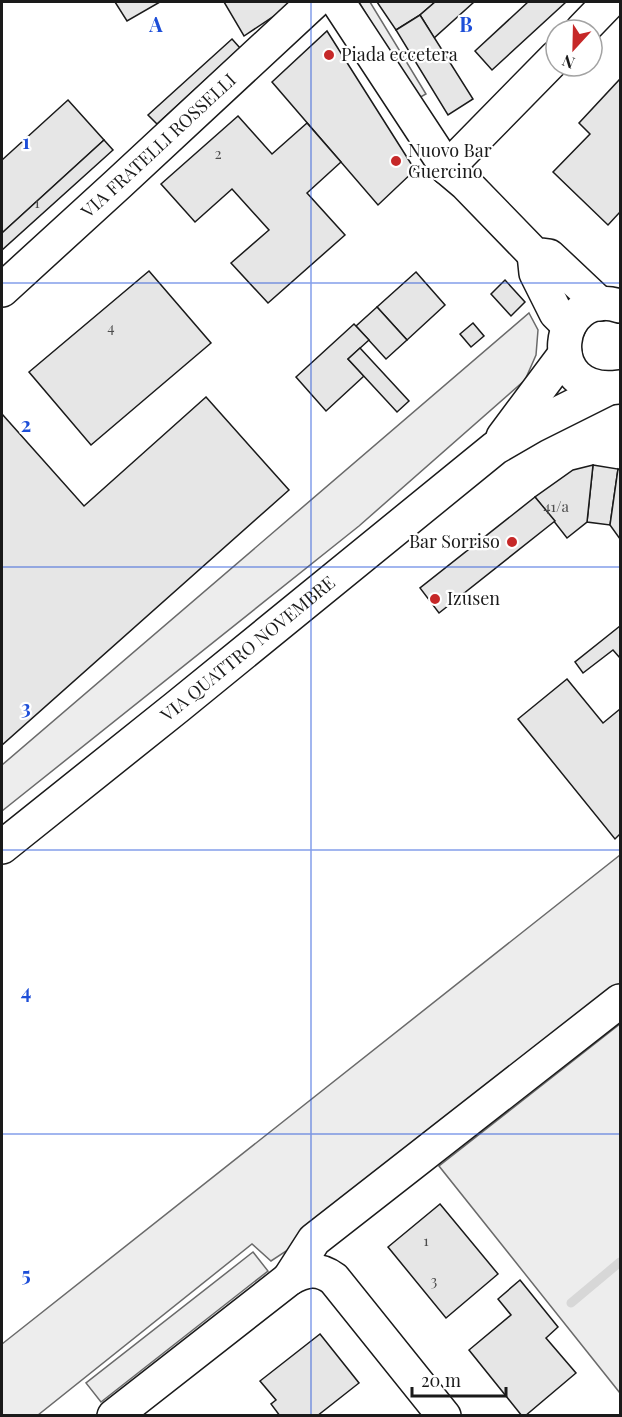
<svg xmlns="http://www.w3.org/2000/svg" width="622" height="1417" font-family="'Playfair Display',serif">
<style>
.built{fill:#ededed;stroke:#6a6a6a;stroke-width:1.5}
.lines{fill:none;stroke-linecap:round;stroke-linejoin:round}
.stream{stroke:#d7d7d7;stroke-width:9}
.building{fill:#e6e6e6;stroke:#1a1a1a;stroke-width:1.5}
.minor-casing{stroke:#1a1a1a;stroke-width:36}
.major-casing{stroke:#1a1a1a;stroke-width:36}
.minor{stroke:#fff;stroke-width:33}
.major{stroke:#fff;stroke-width:33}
.grid{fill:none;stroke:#1d4ed8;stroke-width:1.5;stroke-opacity:0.55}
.poi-dot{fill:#c62828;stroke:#fff;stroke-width:2}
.labels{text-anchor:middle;stroke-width:4.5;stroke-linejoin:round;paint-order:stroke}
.number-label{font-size:15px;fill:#4d4d4d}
.poi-label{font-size:18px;fill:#1a1a1a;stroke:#fff;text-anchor:start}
.street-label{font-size:18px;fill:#1a1a1a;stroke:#fff}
.grid-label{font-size:20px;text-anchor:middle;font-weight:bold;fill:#1d4ed8;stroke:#fff;stroke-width:4.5;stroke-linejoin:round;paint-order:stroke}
</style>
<rect width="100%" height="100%" fill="#fff"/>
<g class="built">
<polygon points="359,2 370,2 426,94 417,99"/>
<polygon points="529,313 538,330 536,355 525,380 359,526 2,811 2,765"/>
<polygon points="620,855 620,987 297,1244 271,1261 252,1244 38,1415 2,1416 2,1344"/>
<polygon points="620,1024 620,1393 439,1166"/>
<polygon points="253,1252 268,1271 101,1402 86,1383"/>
</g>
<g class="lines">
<polyline class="stream" points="571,1303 620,1262"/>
</g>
<g class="building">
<polygon points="115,2 160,2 127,21"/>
<polygon points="224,2 295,2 244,36"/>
<polygon points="377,2 435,2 420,15 396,30"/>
<polygon points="435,2 474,2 434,38 420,15"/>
<polygon points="528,2 566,2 492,70 475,51"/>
<polygon points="420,15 473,99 448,115 396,30"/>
<polygon points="327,31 415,170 378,205 272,82"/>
<polygon points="232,39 240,48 157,124 148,115"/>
<polygon points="620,79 620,212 608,225 553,172 590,134 579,123"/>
<polygon points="68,100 104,140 2,233 2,160"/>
<polygon points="238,116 272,154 307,123 341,162 307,193 345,235 268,303 231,263 269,230 232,189 195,222 161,184"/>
<polygon points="104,140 113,150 2,250 2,233"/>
<polygon points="149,271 211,343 91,445 29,372"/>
<polygon points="416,272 445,305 407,340 377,307"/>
<polygon points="505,280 525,302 511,316 491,294"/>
<polygon points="377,307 407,340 386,359 356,326"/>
<polygon points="473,323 484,336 471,347 460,334"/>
<polygon points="354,324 369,340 348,359 364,376 326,411 296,377"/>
<polygon points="360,348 409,401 397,412 348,359"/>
<polygon points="206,397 289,490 2,745 2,414 84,506"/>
<polygon points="593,465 618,469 610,525 587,522"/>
<polygon points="593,465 587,522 567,538 535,497 573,470"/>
<polygon points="618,469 620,470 620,539 610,525"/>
<polygon points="535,497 555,521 439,613 420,588"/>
<polygon points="620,626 620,658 613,650 583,673 575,662"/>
<polygon points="567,679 603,723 620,709 620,834 615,839 518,719"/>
<polygon points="440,1204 498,1274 446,1318 388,1247"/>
<polygon points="520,1280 558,1327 546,1338 576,1373 525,1416 522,1416 469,1350 511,1315 498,1299"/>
<polygon points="320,1334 359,1383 317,1416 280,1416 271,1404 276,1400 260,1381"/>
</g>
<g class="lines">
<g class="minor-casing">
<g id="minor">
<polyline points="338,2 447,168 466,184 534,254 549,256 600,304"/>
<polyline points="582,30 609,2"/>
<polyline points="447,168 556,57"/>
<polyline points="534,254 536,273 556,313 569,326"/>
<path id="s1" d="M2,290l116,-106 196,-182"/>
<polyline points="289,1279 314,1240 620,1001"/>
<path d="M114,1416l175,-137c16,-9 29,-12 45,0l110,137"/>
</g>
</g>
<g class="major-casing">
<g id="major">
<path d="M619,387c-80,11 -65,-102 1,-81"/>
<polyline points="503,437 565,354"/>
<path id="s2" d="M2,847l175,-140 318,-259 38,-22 74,-37"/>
</g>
</g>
<use href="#minor" class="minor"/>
<use href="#major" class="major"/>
</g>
<path class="grid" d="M311,2v1414M2,283h618M2,567h618M2,850h618M2,1134h618"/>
<g class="poi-dot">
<circle cx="329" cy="55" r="6"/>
<circle cx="396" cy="161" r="6"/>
<circle cx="512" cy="542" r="6"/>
<circle cx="435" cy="599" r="6"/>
</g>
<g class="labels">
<g class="number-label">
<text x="218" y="159">2</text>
<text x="37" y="208">1</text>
<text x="111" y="333">4</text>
<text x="556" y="512">41/a</text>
<text x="426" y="1246">1</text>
<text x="434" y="1286">3</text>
</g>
<g class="poi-label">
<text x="341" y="61">Piada eccetera</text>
<text x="408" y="157">Nuovo Bar<tspan x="408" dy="21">Guercino</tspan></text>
<text x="500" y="548" text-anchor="end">Bar Sorriso</text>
<text x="447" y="605">Izusen</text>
</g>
<g class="street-label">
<text dy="6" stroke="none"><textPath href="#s1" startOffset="213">VIA FRATELLI ROSSELLI</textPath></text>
<text dy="6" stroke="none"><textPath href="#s2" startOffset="316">VIA QUATTRO NOVEMBRE</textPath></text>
</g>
</g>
<g class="grid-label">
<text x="156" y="32">A</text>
<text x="466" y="32">B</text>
<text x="26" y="149">1</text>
<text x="26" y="432">2</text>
<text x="26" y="715">3</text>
<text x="26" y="999">4</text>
<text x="26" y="1282">5</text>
</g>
<rect width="622" height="1417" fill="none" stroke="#1a1a1a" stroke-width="6"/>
<g transform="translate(574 48) rotate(202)"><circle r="28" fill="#ffffff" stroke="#a3a3a3" stroke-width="1.5"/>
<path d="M0-4.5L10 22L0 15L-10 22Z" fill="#c62828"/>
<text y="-9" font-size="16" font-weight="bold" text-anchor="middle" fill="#1a1a1a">N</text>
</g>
<path d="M412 1387v9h94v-9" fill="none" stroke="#1a1a1a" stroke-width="3"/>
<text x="421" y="1387" font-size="18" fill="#1a1a1a" stroke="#ffffff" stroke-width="4.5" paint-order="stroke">20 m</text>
</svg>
